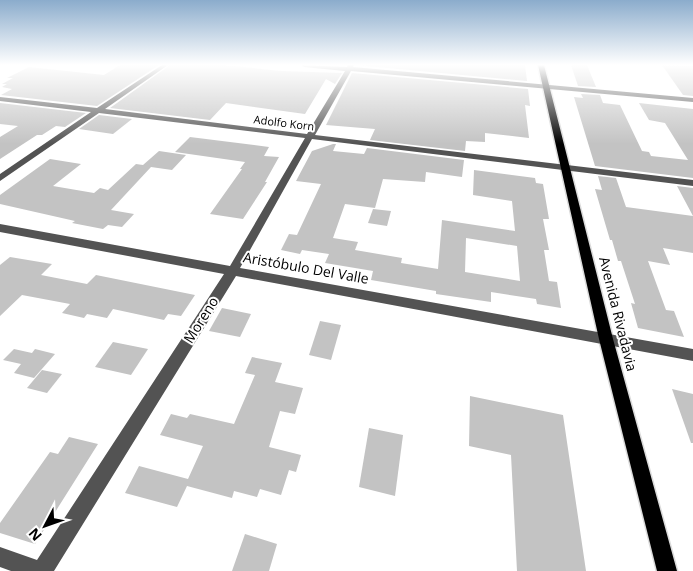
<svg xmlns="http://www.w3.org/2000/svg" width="693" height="571" font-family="'Open Sans',sans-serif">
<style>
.building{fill:#c3c3c3;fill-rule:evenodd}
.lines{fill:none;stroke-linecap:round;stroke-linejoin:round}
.major-casing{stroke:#dbdbdb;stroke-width:3}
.minor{fill:#535353;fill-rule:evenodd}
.major{fill:#000;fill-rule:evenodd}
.labels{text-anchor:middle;stroke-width:4;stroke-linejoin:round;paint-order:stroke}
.far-street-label{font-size:11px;fill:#000;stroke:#fff}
.street-label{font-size:14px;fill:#000;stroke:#fff}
</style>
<rect width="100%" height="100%" fill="#fff"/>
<g class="building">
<polygon points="120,65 159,65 97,106 1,95 12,89 2,87 7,84 2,84 13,78 7,78 29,67 104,75"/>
<polygon points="170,65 224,65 281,71 342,73 335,84 326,79 305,114 226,103 210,120 110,108"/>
<polygon points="356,65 525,65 527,81"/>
<polygon points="571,65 587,65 596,87 578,86"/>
<polygon points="662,65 693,66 693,96 683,95"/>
<polygon points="352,73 528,89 530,106 525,105 529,138 485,133 485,142 466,141 465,151 370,140 375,129 326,125"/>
<polygon points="581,94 600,95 603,103 620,105 642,151 649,152 651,156 688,160 665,123 649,120 639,103 693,109 693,178 595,166 574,97 583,98"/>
<polygon points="0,103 86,113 65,127 56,126 42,135 37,135 0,159 0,137 18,126 0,124"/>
<polygon points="99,115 132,119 113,134 79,129"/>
<polygon points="190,137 269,147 264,156 279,157 265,182 267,182 243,219 210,214 242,169 240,169 245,162 175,152"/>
<path d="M333,144h3l-3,7 31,3 3,-6 97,12 -2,17 -36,-5 -1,10 -42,-3 -8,29 -30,-4 -12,34 25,4 -3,8 47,8 -1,5 37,6 4,-49 73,11 -3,-30 -39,-6 1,-25 61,8 1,5 7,1 6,35h-6l6,31h-5l5,31 8,1 4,26 -24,-4 -1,-5 -45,-7v10l-55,-8v-3l-65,-11 2,-9 -48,-8 4,-9 -27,-4 -2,4 -19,-4 8,-16 8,1 24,-51 -25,-3 16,-30zM466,238l51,8 3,35 -55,-9z"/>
<polygon points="159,151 186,155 172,170 151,167 111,210 134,214 122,227 108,225 103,229 72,223 75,221 0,204 0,195 50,159 81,164 53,186 94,193 100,188 108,190 136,164 143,165"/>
<polygon points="598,176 616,178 626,207 693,216 677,186 693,188 693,253 663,248 670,265 648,261 666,310 674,311 684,337 638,328 631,303 635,304 621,261 618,261 612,240 610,240 595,189 602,190"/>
<polygon points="373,209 391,211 387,226 368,223"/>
<polygon points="10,257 52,264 41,275 87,284 96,275 195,295 181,316 168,314 164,320 113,309 107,318 87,314 84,318 62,313 70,304 22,295 0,316 0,265"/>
<polygon points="222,308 251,314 240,337 209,331"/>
<polygon points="320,321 341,325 331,360 309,355"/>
<polygon points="113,342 148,349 131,375 95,367"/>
<polygon points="14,349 32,353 35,349 55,354 34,378 14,373 21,364 3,360"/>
<polygon points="252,357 282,363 275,382 303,388 295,414 280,411 269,447 301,455 296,472 289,470 281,495 260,489 257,497 234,491 232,498 187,486 177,507 125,493 139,466 188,479 203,446 160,435 171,414 187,418 190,414 234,424 255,375 245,373"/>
<polygon points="42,370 62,374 47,393 27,388"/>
<polygon points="672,389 693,394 693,443 691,443"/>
<polygon points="470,396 563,415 586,571 517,571 511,455 469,446"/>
<polygon points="369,428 403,435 395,496 359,487"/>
<polygon points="69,437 98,444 35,544 0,533 0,523 50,452 58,454"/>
<polygon points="245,534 277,544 269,571 232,571"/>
</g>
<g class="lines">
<g class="major-casing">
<polygon id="major" points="538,65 544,65 613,339 677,571 657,571 599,339"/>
</g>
<polygon class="minor" points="162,65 168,65 105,109 307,134 345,71 304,67 301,65 347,67 348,65 354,65 353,67 693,98 693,102 351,71 315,135 693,180 693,186 312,139 240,268 693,349 693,361 236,276 54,571 11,571 0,567 0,547 37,560 224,274 0,232 0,224 230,266 305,138 99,113 0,181 0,174 91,112 0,101 0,97 97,108"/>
<use href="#major" class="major"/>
</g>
<linearGradient id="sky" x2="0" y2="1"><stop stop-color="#8baccc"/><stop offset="0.45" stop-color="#fff"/><stop offset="1" stop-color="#fff" stop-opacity="0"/></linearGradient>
<rect width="693" height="144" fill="url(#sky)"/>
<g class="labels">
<g class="far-street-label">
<text transform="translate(284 123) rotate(7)" y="4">Adolfo Korn</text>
</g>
<g class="street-label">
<text transform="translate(306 268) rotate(10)" y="5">Aristóbulo Del Valle</text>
<text transform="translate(618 314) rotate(76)" y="5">Avenida Rivadavia</text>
<text transform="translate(201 320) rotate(-58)" y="5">Moreno</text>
</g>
</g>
<g transform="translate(45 526) rotate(229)" stroke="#ffffff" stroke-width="4" paint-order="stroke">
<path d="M0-4L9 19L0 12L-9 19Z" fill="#000000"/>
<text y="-8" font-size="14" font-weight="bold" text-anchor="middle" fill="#000000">N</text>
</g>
</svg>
